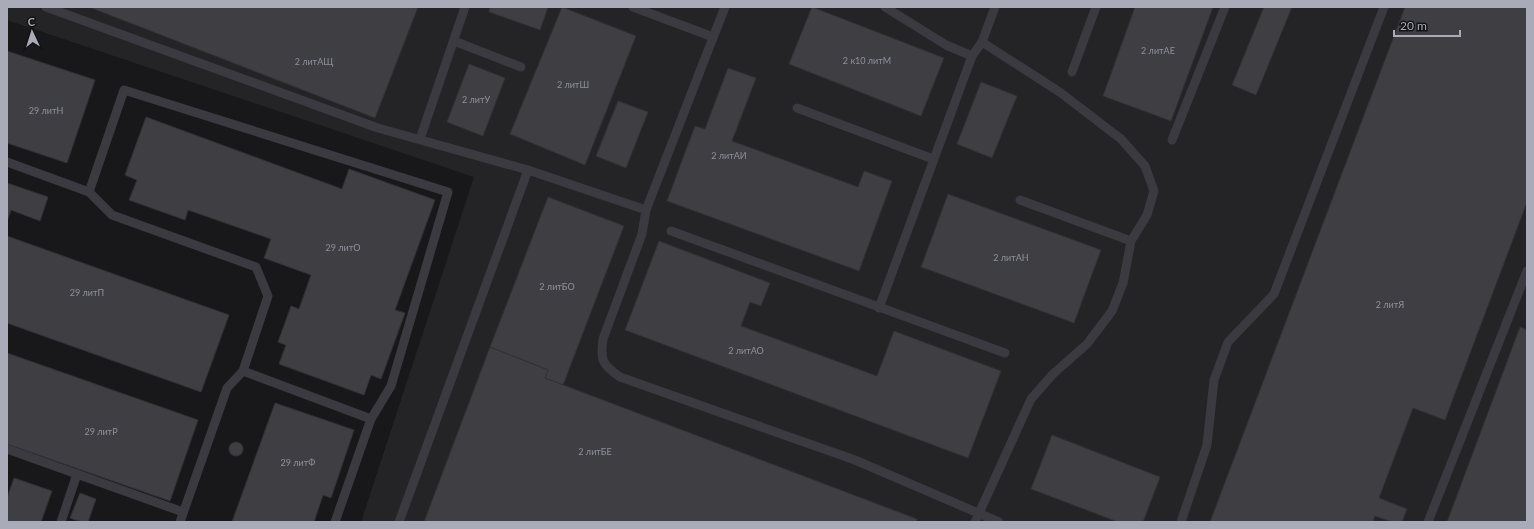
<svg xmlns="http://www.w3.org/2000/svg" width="1534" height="529" font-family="Lato,sans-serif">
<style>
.built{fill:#242326}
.building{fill:#3f3f43;stroke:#323135}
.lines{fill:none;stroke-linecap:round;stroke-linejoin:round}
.lane{stroke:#3a3a40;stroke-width:9}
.labels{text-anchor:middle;stroke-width:3;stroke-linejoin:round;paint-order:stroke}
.number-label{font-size:9px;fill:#8f909c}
</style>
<rect width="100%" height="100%" fill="#181719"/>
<polygon class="built" points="7,7 1527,7 1527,522 361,522 474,177 7,20"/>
<g class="building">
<polygon points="89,7 418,7 375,118"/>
<polygon points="490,7 548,7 540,30 489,12"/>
<polygon points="562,7 636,36 585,165 510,134"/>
<polygon points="812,7 944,58 921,116 789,64"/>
<polygon points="1135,7 1213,7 1171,121 1103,96"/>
<polygon points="1264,7 1292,7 1256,95 1232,85"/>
<polygon points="1405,7 1527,7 1527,202 1445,420 1413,408 1379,498 1407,509 1402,522 1392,522 1375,516 1373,522 1210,522"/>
<polygon points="7,51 95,80 67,163 7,143"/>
<polygon points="469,64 505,78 483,136 447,122"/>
<polygon points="728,68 756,78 732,141 858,187 864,171 892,181 859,271 667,201 695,126 705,129"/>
<polygon points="981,82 1017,96 992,158 957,144"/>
<polygon points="618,101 648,112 626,168 596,156"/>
<polygon points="146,117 342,189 349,169 435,200 395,310 405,313 381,379 371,375 364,395 279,364 286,345 278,342 291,306 299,309 311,275 264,258 271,239 188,210 185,220 129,200 137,180 125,175"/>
<polygon points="7,183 48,197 40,221 11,210 7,222"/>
<polygon points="948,194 1101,250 1074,323 921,267"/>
<polygon points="548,197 624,226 563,385 545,378 548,370 490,347"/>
<polygon points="7,236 229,315 201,392 7,323"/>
<polygon points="659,241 770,283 761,306 750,302 741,326 877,376 894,331 1001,371 968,458 625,330"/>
<polygon points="1520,327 1527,330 1527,522 1447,522"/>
<polygon points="490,347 548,370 545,378 917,519 916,522 424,522"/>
<polygon points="7,353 198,420 170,501 7,444"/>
<polygon points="275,403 354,430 331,498 323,495 314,522 232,522"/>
<polygon points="1052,435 1160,477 1143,522 1118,522 1031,489"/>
<circle cx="236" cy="449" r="7"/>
<polygon points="14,478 52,491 41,522 7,522 7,498"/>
<polygon points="80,493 96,499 88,522 82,522 70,518"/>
</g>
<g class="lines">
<g class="lane">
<polyline points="46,7 378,128 528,170 646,210"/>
<polyline points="633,7 713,37"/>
<path d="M725,7l-79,203 -4,24 -39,105c-3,22 -1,25 17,38l235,83 144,62"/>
<polyline points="885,7 946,45 972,56"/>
<polyline points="454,41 521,67"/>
<polyline points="1072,72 1096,7"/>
<polyline points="797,108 933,159"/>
<polyline points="420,139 465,7"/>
<polyline points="1172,140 1225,7"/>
<polyline points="7,162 89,192 112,215 256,267 268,296 243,371 227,388 180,522"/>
<polyline points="89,192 124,90 448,192 391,386 371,419 335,522"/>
<polyline points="1020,200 1131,241"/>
<polyline points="671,231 1005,353"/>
<polyline points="879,308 972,56 982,42 995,7"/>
<polyline points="243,371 371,419"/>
<polyline points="7,449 183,512"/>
<polyline points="61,522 77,474"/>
<polyline points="399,522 528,170"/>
<polyline points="975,522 1031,399 1053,374 1087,344 1112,311 1123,283 1131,241 1147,215 1154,191 1145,166 1121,139 1061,93 982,42"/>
<polyline points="1181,522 1207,445 1214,380 1228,342 1274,294 1384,7"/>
<polyline points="1428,522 1527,271"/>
</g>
</g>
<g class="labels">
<g class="number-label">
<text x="1158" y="54">2 литАЕ</text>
<text x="867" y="64">2 к10 литМ</text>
<text x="314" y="65">2 литАЩ</text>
<text x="573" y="88">2 литШ</text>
<text x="476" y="103">2 литУ</text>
<text x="46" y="114">29 литН</text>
<text x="729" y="159">2 литАИ</text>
<text x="343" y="251">29 литО</text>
<text x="1011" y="261">2 литАН</text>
<text x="557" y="290">2 литБО</text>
<text x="87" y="296">29 литП</text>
<text x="1390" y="308">2 литЯ</text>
<text x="746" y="354">2 литАО</text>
<text x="101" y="435">29 литР</text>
<text x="595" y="455">2 литБЕ</text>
<text x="298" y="466">29 литФ</text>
</g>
</g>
<rect width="1534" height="529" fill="none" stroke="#aaabb9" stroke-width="16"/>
<g transform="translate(32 32) rotate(356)" stroke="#131214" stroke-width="3" paint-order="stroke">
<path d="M0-3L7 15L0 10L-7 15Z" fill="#aaabb9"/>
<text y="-6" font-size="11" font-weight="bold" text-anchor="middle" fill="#aaabb9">С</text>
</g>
<path d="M1394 30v6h66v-6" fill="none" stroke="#aaabb9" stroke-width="2"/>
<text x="1400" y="30" font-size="12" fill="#aaabb9" stroke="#131214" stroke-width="3" paint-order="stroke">20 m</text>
</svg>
